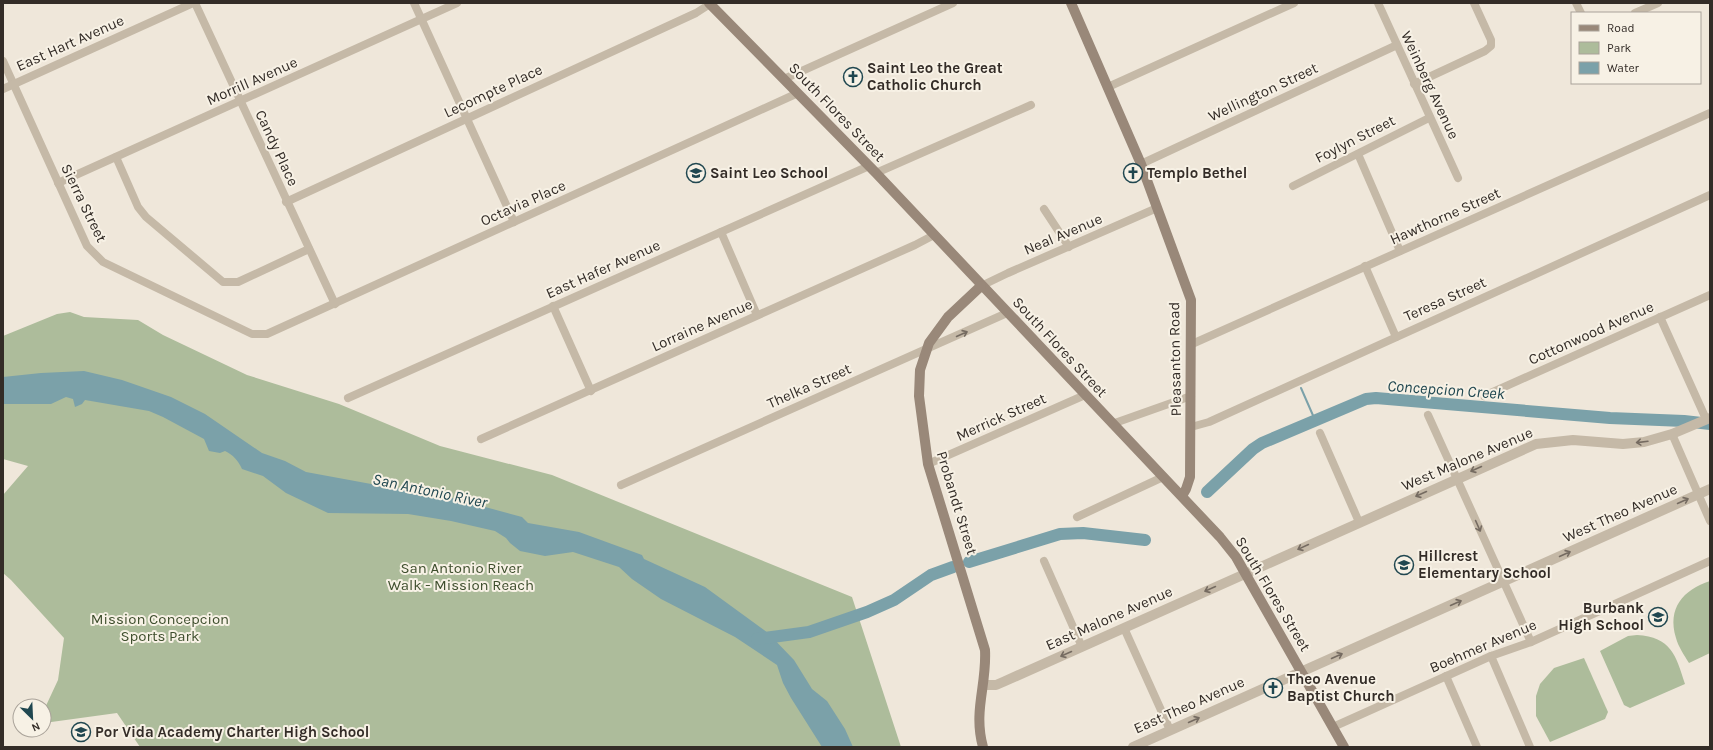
<svg xmlns="http://www.w3.org/2000/svg" width="1713" height="750" font-family="Karla,sans-serif">
<style>
.green{fill:#adbc9b}
.water{fill:#7ba1a9}
.lines{fill:none;stroke-linecap:round;stroke-linejoin:round}
.stream{stroke:#7ba1a9;stroke-width:2}
.river{stroke:#7ba1a9;stroke-width:12}
.minor{stroke:#c5b9a7;stroke-width:8}
.tertiary{stroke:#c5b9a7;stroke-width:10}
.secondary{stroke:#998879;stroke-width:10}
.oneway{stroke:#756b61}
.labels{text-anchor:middle;stroke-width:4;stroke-linejoin:round;paint-order:stroke}
.street-label{font-size:15px;fill:#332c27;stroke:#f7f1e5}
.poi-label{font-size:15px;font-weight:bold;fill:#332c27;stroke:#f7f1e5;text-anchor:start}
.park-label{font-size:15px;fill:#3e4e2d;stroke:#f7f1e5}
.water-label{font-size:16px;font-style:italic;fill:#204750;stroke:#f7f1e5}
</style>
<rect width="100%" height="100%" fill="#efe7da"/>
<g class="green">
<polygon points="70,312 84,317 138,320 163,335 247,375 339,404 440,446 552,475 852,597 901,747 140,747 117,713 44,723 44,710 58,680 64,638 11,580 3,573 3,495 28,466 3,459 3,336 57,314"/>
<path d="M1710,581v72l-21,10c-5,-8 -11,-17 -13,-25 -9,-30 7,-48 34,-57z"/>
<path d="M1637,635c34,2 39,20 48,49l-55,24 -6,-3 -24,-54 28,-15z"/>
<polygon points="1584,658 1608,712 1605,719 1550,742 1536,716 1536,696 1540,684 1554,668"/>
</g>
<path class="water" d="M84,371l38,9 49,17 34,17 57,39 23,8 21,11 76,14 59,9 81,22 6,6 51,9 63,23 2,4 61,28 63,46 26,27 18,29 15,12 18,28 8,18h-31l-31,-49 -8,-15 -6,-18 -42,-28 -74,-38 -29,-20 -13,-12 -46,-15 -28,4 -25,-5 -10,-8 -4,-5 -11,-7 -44,-10 -43,-7 -80,-1 -42,-20 -23,-17 -21,-7c-4,-9 -9,-14 -17,-18l-5,2 -11,-2 -5,-12 -41,-22 -14,-6 -64,-11 -3,4 -7,3 -2,-8 -7,-2 -15,7h-48v-27l38,-4z"/>
<g class="lines">
<polyline class="stream" points="1301,388 1315,420"/>
<g class="river">
<polyline points="1207,492 1253,449 1262,443 1366,399 1376,398 1610,418 1684,421 1710,424"/>
<polyline points="969,562 1060,534 1083,533 1145,540"/>
<polyline points="757,639 809,632 867,612 894,600 931,575 953,567"/>
</g>
<g class="minor">
<polyline points="195,3 335,304"/>
<polyline points="414,3 514,222"/>
<polyline points="1378,3 1458,178"/>
<polyline points="1576,3 1581,13"/>
<polyline points="1635,13 1658,3"/>
<polyline points="3,61 87,246 103,262 252,334 267,334 798,93"/>
<polyline points="784,79 953,3"/>
<polyline points="1414,84 1485,51 1491,46 1491,40 1474,3"/>
<polyline points="1108,87 1294,3"/>
<polyline points="3,89 193,3"/>
<polyline points="1358,154 1400,251"/>
<polyline points="116,157 138,207 146,217 223,282 238,282 309,249"/>
<polyline points="1141,164 1397,45"/>
<polyline points="876,173 1031,105"/>
<polyline points="58,183 457,3"/>
<polyline points="1293,186 1429,118"/>
<polyline points="286,202 696,13 710,4"/>
<polyline points="1044,209 1069,247"/>
<polyline points="721,232 757,315"/>
<polyline points="1365,266 1396,337"/>
<polyline points="981,286 1008,273 1157,208"/>
<polyline points="553,306 591,391"/>
<polyline points="1660,317 1706,419"/>
<polyline points="1192,344 1710,113"/>
<polyline points="1484,396 1710,295"/>
<polyline points="348,398 869,166"/>
<polyline points="1428,415 1531,642"/>
<polyline points="1112,424 1191,396"/>
<polyline points="1191,427 1209,422 1710,195"/>
<polyline points="1320,433 1359,522"/>
<polyline points="1672,434 1710,521"/>
<polyline points="481,439 915,245 934,235"/>
<polyline points="928,464 1085,395"/>
<polyline points="621,485 1007,313"/>
<polyline points="1077,517 1163,477"/>
<polyline points="1044,561 1082,647"/>
<polyline points="1124,628 1170,730"/>
<polyline points="1491,656 1530,747"/>
<polyline points="1446,676 1477,747"/>
<polyline points="1333,727 1491,656 1531,642 1710,561"/>
</g>
<g class="tertiary">
<polyline points="983,685 996,685 1003,682 1536,444 1573,440 1623,444 1644,442 1672,434 1710,418"/>
<polyline points="1133,747 1710,489"/>
</g>
<g class="secondary">
<polyline points="709,3 876,173 1220,537 1236,557 1245,573 1344,747"/>
<polyline points="1071,3 1141,164 1191,300 1190,477 1186,489 1182,496"/>
<path d="M981,286l-33,31 -19,26 -9,27 -1,26 9,68 57,186c2,35 -12,61 -2,97"/>
</g>
</g>
<defs><path id="oneway-shaft" d="M-6 0H5M1.5-3L5.5 0L1.5 3" fill="none" stroke-width="1.6" stroke-linecap="round" stroke-linejoin="round"/></defs>
<g class="oneway">
<use href="#oneway-shaft" transform="translate(962 334) rotate(-24)"/>
<use href="#oneway-shaft" transform="translate(1642 442) rotate(173)"/>
<use href="#oneway-shaft" transform="translate(1476 469) rotate(156)"/>
<use href="#oneway-shaft" transform="translate(1421 494) rotate(156)"/>
<use href="#oneway-shaft" transform="translate(1683 501) rotate(-24)"/>
<use href="#oneway-shaft" transform="translate(1478 526) rotate(66)"/>
<use href="#oneway-shaft" transform="translate(1303 547) rotate(155)"/>
<use href="#oneway-shaft" transform="translate(1565 554) rotate(-24)"/>
<use href="#oneway-shaft" transform="translate(1210 589) rotate(156)"/>
<use href="#oneway-shaft" transform="translate(1456 603) rotate(-24)"/>
<use href="#oneway-shaft" transform="translate(1066 654) rotate(156)"/>
<use href="#oneway-shaft" transform="translate(1337 656) rotate(-24)"/>
<use href="#oneway-shaft" transform="translate(1194 720) rotate(-24)"/>
</g>
<defs>
<g id="church-ring" transform="scale(1)"><circle r="9.5" fill="#f7f1e5" stroke="#204750" stroke-width="1.5"/><path d="M-1.2-6h2.4v3.5h3.3v2.4h-3.3V6h-2.4V-.1h-3.3v-2.4h3.3Z" fill="#204750"/></g>
<g id="school-ring" transform="scale(1)"><circle r="9.5" fill="#f7f1e5" stroke="#204750" stroke-width="1.5"/><path d="M0-5L7-2L0 1L-7-2ZM-4 1L0 2.5L4 1V4Q0 6-4 4Z" fill="#204750"/></g>
</defs>
<g fill-rule="evenodd">
<use href="#church-ring" x="853" y="77"/>
<use href="#school-ring" x="696" y="173"/>
<use href="#church-ring" x="1133" y="173"/>
<use href="#school-ring" x="1404" y="565"/>
<use href="#school-ring" x="1658" y="617"/>
<use href="#church-ring" x="1273" y="688"/>
<use href="#school-ring" x="81" y="732"/>
</g>
<g class="labels">
<g class="street-label">
<text transform="translate(70 43) rotate(-24)" y="5">East Hart Avenue</text>
<text transform="translate(252 81) rotate(-24)" y="5">Morrill Avenue</text>
<text transform="translate(1430 85) rotate(65)" y="5">Weinberg Avenue</text>
<text transform="translate(493 91) rotate(-25)" y="5">Lecompte Place</text>
<text transform="translate(1263 92) rotate(-25)" y="5">Wellington Street</text>
<text transform="translate(837 112) rotate(46)" y="5">South Flores Street</text>
<text transform="translate(1355 139) rotate(-27)" y="5">Foylyn Street</text>
<text transform="translate(277 148) rotate(65)" y="5">Candy Place</text>
<text transform="translate(84 203) rotate(64)" y="5">Sierra Street</text>
<text transform="translate(523 203) rotate(-24)" y="5">Octavia Place</text>
<text transform="translate(1445 216) rotate(-24)" y="5">Hawthorne Street</text>
<text transform="translate(1063 234) rotate(-23)" y="5">Neal Avenue</text>
<text transform="translate(603 269) rotate(-24)" y="5">East Hafer Avenue</text>
<text transform="translate(1445 299) rotate(-24)" y="5">Teresa Street</text>
<text transform="translate(702 325) rotate(-24)" y="5">Lorraine Avenue</text>
<text transform="translate(1591 333) rotate(-24)" y="5">Cottonwood Avenue</text>
<text transform="translate(1060 347) rotate(47)" y="5">South Flores Street</text>
<text transform="translate(1175 359) rotate(-91)" y="5">Pleasanton Road</text>
<text transform="translate(809 386) rotate(-24)" y="5">Thelka Street</text>
<text transform="translate(1001 417) rotate(-24)" y="5">Merrick Street</text>
<text transform="translate(1467 459) rotate(-23)" y="5">West Malone Avenue</text>
<text transform="translate(957 503) rotate(73)" y="5">Probandt Street</text>
<text transform="translate(1620 513) rotate(-24)" y="5">West Theo Avenue</text>
<text transform="translate(1273 594) rotate(59)" y="5">South Flores Street</text>
<text transform="translate(1109 618) rotate(-24)" y="5">East Malone Avenue</text>
<text transform="translate(1483 646) rotate(-23)" y="5">Boehmer Avenue</text>
<text transform="translate(1189 705) rotate(-24)" y="5">East Theo Avenue</text>
</g>
<g class="poi-label">
<text x="867" y="73">Saint Leo the Great<tspan x="867" dy="17">Catholic Church</tspan></text>
<text x="710" y="178">Saint Leo School</text>
<text x="1147" y="178">Templo Bethel</text>
<text x="1418" y="561">Hillcrest<tspan x="1418" dy="17">Elementary School</tspan></text>
<text x="1644" y="613" text-anchor="end">Burbank<tspan x="1644" dy="17">High School</tspan></text>
<text x="1287" y="684">Theo Avenue<tspan x="1287" dy="17">Baptist Church</tspan></text>
<text x="95" y="737">Por Vida Academy Charter High School</text>
</g>
<g class="park-label">
<text x="461" y="573">San Antonio River<tspan x="461" dy="17">Walk - Mission Reach</tspan></text>
<text x="160" y="624">Mission Concepcion<tspan x="160" dy="17">Sports Park</tspan></text>
</g>
<g class="water-label">
<text transform="translate(1446 389) rotate(4)" y="6">Concepcion Creek</text>
<text transform="translate(430 490) rotate(12)" y="6">San Antonio River</text>
</g>
</g>
<rect width="1713" height="750" fill="none" stroke="#332c27" stroke-width="8"/>
<rect x="1571" y="12" width="130" height="72" fill="#f7f1e5" stroke="#a9a299"/>
<rect x="1579" y="25" width="20" height="6" fill="#998879" stroke="#a9a299"/>
<text x="1607" y="32" font-size="12" fill="#332c27">Road</text>
<rect x="1579" y="42" width="20" height="12" fill="#adbc9b" stroke="#a9a299"/>
<text x="1607" y="52" font-size="12" fill="#332c27">Park</text>
<rect x="1579" y="62" width="20" height="12" fill="#7ba1a9" stroke="#a9a299"/>
<text x="1607" y="72" font-size="12" fill="#332c27">Water</text>
<g transform="translate(32 718) rotate(156)"><circle r="19" fill="#f7f1e5" stroke="#a9a299"/>
<path d="M0-3L7 15L0 10L-7 15Z" fill="#204750"/>
<text y="-6" font-size="11" font-weight="bold" text-anchor="middle" fill="#332c27">N</text>
</g>
</svg>
